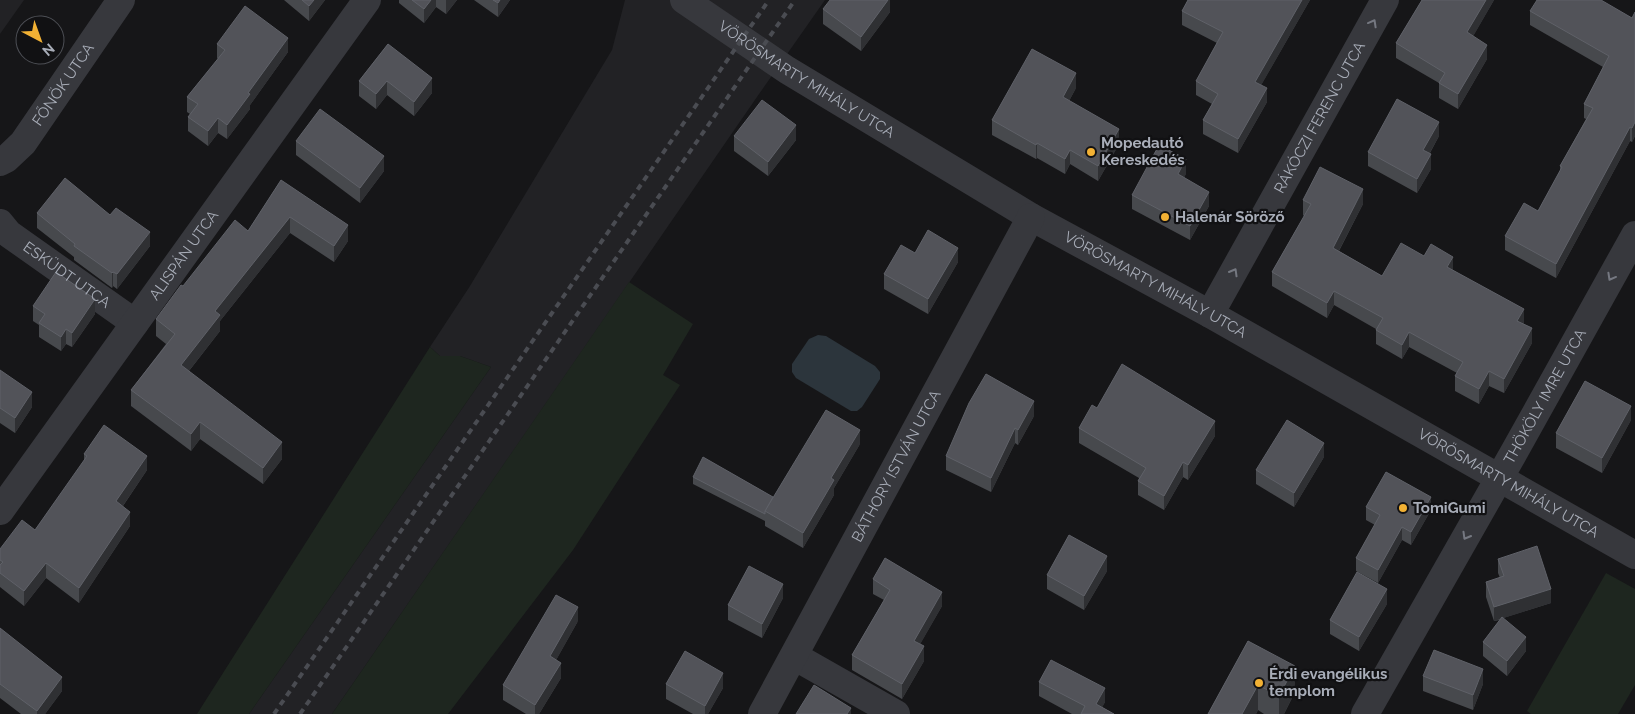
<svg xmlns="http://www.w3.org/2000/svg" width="1635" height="714" font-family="Raleway,sans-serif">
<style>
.built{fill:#222225}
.green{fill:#1e261f}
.water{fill:#2c353c}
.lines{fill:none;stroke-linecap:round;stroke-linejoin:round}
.minor{stroke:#37383d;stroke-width:28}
.rail{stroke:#4a4c52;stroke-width:4;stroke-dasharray:6 5;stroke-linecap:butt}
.wall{fill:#47494d}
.shaded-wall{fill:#2f3033}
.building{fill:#525359;stroke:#5f6168}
.oneway{stroke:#757881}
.poi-dot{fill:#f2b134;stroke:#111113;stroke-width:2}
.labels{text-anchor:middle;stroke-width:4.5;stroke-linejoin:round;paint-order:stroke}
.street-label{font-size:15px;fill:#a8adb8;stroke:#111113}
.poi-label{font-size:15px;font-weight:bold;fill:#a8adb8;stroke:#111113;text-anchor:start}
</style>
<rect width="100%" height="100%" fill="#161618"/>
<g class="built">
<polygon points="0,0 24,0 0,34"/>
<polygon points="625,0 825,0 759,94 332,714 249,714 491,367 460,356 440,356 430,347 470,286 612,50"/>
</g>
<g class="green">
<polygon points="629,282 693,324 663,375 680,385 573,550 448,714 332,714"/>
<polygon points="430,347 440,356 460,356 491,367 249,714 197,714"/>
<polygon points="1606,573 1635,589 1635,685 1618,714 1531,714 1527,711"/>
</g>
<polygon class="water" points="818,335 826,336 875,366 880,372 880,379 862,407 857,411 851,411 796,378 792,372 792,364 809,339"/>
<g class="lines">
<g class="minor">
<path id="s1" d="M684,0l103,70 244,147 179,97 425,241"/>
<path id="s2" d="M0,162l6,-3 17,-16 98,-143"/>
<path id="s3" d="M0,223l9,11 126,89"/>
<path id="s4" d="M1210,314l175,-314"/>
<path id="s5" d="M0,511l367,-511"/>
<polyline points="794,656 896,714"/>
<path id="s6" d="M762,714l269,-497"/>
<path id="s7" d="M1365,714l148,-260 122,-219"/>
</g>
<g class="rail">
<polyline points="274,714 769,0"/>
<polyline points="300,714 795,0"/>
</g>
</g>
<g class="wall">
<polygon points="284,0 325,0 309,21"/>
<polygon points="399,0 457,0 446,14 436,7 424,23 399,3"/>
<polygon points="474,0 510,0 498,17"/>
<polygon points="890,0 890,12 861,51 823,24 823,9"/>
<polygon points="1188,0 1310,0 1261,85 1267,102 1238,153 1203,134 1203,120 1212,104 1196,95 1196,81 1217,43 1182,25 1182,11"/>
<polygon points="1422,0 1494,0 1473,36 1487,59 1458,109 1439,98 1439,83 1396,58 1396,43"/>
<polygon points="1530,11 1632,18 1635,12 1635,136 1632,142 1630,141 1556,278 1505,250 1505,236 1538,211 1560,171 1560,166 1586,119 1584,118 1584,104 1603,67 1530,25"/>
<polygon points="217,44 288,52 250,105 250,109 227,139 218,133 208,146 188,131 188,117 190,114 187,112 187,97 218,59 217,58"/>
<polygon points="388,44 432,93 414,116 387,95 376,109 359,96 359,81"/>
<polygon points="1076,88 1069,101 1119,144 1098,181 1070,164 1065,174 1037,158 1036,159 992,135 992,120"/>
<polygon points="734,136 796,140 768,176 734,151"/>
<polygon points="1439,136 1430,153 1431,169 1417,193 1368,166 1368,152"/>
<polygon points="296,141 384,171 360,203 296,155"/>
<polygon points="1186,174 1184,177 1209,206 1190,240 1132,209 1132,195"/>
<polygon points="281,180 348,241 334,262 290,233 220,321 220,331 189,371 282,459 263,484 200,439 191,451 131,406 131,390 166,344 156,336 156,319 183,286 248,231"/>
<polygon points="1303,200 1363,204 1339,251 1382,276 1424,256 1453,270 1524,324 1532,343 1504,393 1489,386 1479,404 1455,391 1455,376 1457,373 1409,347 1402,359 1376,344 1376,329 1334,305 1327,318 1272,286 1272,272 1304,216 1303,215"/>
<polygon points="37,213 110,215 150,246 117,289 113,286 112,288 74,260 74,257 37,228"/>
<polygon points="915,253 958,262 928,314 884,289 884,274"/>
<polygon points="33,306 95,314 72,347 66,344 61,351 39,337 39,325 33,321"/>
<polygon points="0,370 32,407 15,433 0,423"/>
<polygon points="1097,408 1215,436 1188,480 1183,477 1164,510 1138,495 1138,481 1139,478 1079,443 1079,428"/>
<polygon points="1034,416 1018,445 1015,443 991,492 946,470 946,456"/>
<polygon points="1631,420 1602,473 1556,448 1556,433"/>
<polygon points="860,444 834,488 834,495 803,548 765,526 765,521 693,484 693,477 773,497"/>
<polygon points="84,454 147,470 123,506 130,526 79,603 46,578 24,606 0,587 0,549 35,530 84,462"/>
<polygon points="1324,457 1294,507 1256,484 1256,470"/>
<polygon points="1366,507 1431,510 1411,545 1402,540 1378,583 1356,571 1356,558 1375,525 1366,520"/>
<polygon points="1498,559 1551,603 1503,618 1526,651 1507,676 1483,656 1483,642 1500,620 1494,621 1486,597 1486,582 1500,578 1498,573"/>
<polygon points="1107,571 1084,610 1047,589 1047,575"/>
<polygon points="873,579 942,606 920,644 924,661 902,699 852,670 852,655 884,600 873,594"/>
<polygon points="783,598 762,638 728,620 728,605"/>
<polygon points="1387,604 1359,651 1330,634 1330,620"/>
<polygon points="578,621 556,660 561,678 539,714 526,714 503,700 503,685"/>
<polygon points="0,628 62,691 45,714 21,714 0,698"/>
<polygon points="1248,641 1295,692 1284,714 1264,714 1258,710 1256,714 1208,714"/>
<polygon points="1423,676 1483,684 1473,710 1423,691"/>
<polygon points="1039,682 1105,702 1102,707 1114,714 1072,714 1039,696"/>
<polygon points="666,684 723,688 708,714 693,714 666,699"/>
</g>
<g class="shaded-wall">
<polygon points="314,0 325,0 309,21 309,6"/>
<polygon points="431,0 436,0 436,7 424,23 424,9"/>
<polygon points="446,0 457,0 446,14"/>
<polygon points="500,0 510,0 498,17 498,3"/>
<polygon points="888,0 890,0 890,12 861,51 861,37"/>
<polygon points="1302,0 1310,0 1255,96 1255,82"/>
<polygon points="1486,0 1494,0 1467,47 1467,32"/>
<polygon points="288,38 288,52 250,105 250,109 227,139 227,125 248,93"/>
<polygon points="1487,45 1487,59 1458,109 1458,94"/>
<polygon points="1076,73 1076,88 1063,112 1063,97"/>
<polygon points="432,78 432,93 414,116 414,102"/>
<polygon points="387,81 387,95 376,109 376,94"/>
<polygon points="1267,88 1267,102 1238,153 1238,139"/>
<polygon points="218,118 218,133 208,146 208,131"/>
<polygon points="1439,122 1439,136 1423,165 1423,150"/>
<polygon points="1635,122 1635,136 1632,142 1632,128"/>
<polygon points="796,125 796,140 768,176 768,162"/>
<polygon points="1630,127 1630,141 1556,278 1556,264"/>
<polygon points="1119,129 1119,144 1098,181 1098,166"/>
<polygon points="1037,143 1037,158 1036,159 1036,145"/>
<polygon points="1070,150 1070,164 1065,174 1065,159"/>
<polygon points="1431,154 1431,169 1417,193 1417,179"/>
<polygon points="384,156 384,171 360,203 360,188"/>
<polygon points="1186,159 1186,174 1178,189 1178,174"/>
<polygon points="1363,189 1363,204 1333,262 1333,248"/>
<polygon points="1209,192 1209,206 1190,240 1190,226"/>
<polygon points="290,217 290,233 220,321 220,331 181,381 181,365 215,311"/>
<polygon points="348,225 348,241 334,262 334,246"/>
<polygon points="150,232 150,246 117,289 117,274"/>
<polygon points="958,248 958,262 928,314 928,299"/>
<polygon points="1453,257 1453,272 1447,267"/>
<polygon points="113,272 113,286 112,288 112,273"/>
<polygon points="1334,291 1334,305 1327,318 1327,303"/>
<polygon points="95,299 95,314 72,347 72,333"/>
<polygon points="1524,309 1524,324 1517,321"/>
<polygon points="1532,328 1532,343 1504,393 1504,379"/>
<polygon points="66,329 66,344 61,351 61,337"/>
<polygon points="1409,332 1409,347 1402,359 1402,345"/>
<polygon points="1489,371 1489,386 1479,404 1479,389"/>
<polygon points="32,392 32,407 15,433 15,418"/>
<polygon points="1034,401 1034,416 1018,445 1018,430"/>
<polygon points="1631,406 1631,420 1602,473 1602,458"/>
<polygon points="1215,421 1215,436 1188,480 1188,465"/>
<polygon points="200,422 200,439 191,451 191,434"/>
<polygon points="1015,428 1015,443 991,492 991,478"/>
<polygon points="860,430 860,444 834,488 834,495 803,548 803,533 831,478"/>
<polygon points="282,442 282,459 263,484 263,468"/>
<polygon points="1324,443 1324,457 1294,507 1294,493"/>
<polygon points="147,456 147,470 116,516 116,501"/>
<polygon points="1183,462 1183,477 1164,510 1164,496"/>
<polygon points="1431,497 1431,510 1411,545 1411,532"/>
<polygon points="130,512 130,526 79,603 79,588"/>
<polygon points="1402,527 1402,540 1378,583 1378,570"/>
<polygon points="1107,556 1107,571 1084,610 1084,596"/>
<polygon points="46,563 46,578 24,606 24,591"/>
<polygon points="783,584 783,598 762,638 762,624"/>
<polygon points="1387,589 1387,604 1359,651 1359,637"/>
<polygon points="1551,589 1551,603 1494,621 1494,607"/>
<polygon points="942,592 942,606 914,655 914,641"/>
<polygon points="578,607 578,621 550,671 550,656"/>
<polygon points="1526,637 1526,651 1507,676 1507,661"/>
<polygon points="924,646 924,661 902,699 902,684"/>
<polygon points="561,663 561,678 539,714 535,714 535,705"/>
<polygon points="1295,666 1295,692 1284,714 1279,714 1279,696"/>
<polygon points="1483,669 1483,684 1473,710 1473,695"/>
<polygon points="723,673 723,688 708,714 705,714 705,706"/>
<polygon points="62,677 62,691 45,714 37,714 37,711"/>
<polygon points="1258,685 1258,710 1256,714 1242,714"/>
<polygon points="1105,688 1105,702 1099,714 1096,704"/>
<polygon points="851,708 851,714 847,714"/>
</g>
<g class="building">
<polygon points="302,0 314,0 309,6"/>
<polygon points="412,0 431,0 424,9"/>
<polygon points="493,0 500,0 498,3"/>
<polygon points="830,0 888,0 861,37 823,9"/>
<polygon points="1188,0 1302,0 1255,82 1267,88 1238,139 1203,120 1218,94 1196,81 1223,32 1182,11"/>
<polygon points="1422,0 1486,0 1467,32 1487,45 1458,94 1439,83 1445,73 1396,43"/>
<polygon points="1537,0 1601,0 1632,18 1635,12 1635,122 1632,128 1630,127 1556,264 1505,236 1524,203 1538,211 1562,167 1560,166 1593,108 1584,104 1609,56 1530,11"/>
<polygon points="245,6 288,38 248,93 250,94 227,125 218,118 208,131 188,117 198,104 187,97 225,50 217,44"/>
<polygon points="388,44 432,78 414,102 387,81 376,94 359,81"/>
<polygon points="1032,49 1076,73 1063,97 1119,129 1098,166 1070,150 1065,159 1037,143 1036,145 992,120"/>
<polygon points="1397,99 1439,122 1423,150 1431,154 1417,179 1368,152"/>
<polygon points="762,100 796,125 768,162 734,136"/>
<polygon points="320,109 384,156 360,188 296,141"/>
<polygon points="1159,145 1186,159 1178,174 1209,192 1190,226 1132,195"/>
<polygon points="1320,167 1363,189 1333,248 1382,276 1401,243 1424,256 1431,244 1453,257 1447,267 1524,309 1517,321 1532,328 1504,379 1489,371 1479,389 1455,376 1463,362 1409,332 1402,345 1376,330 1383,318 1334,291 1327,303 1272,272 1311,204 1303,200"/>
<polygon points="65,178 110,215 116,208 150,232 117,274 113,272 112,273 74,246 75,244 37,213"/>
<polygon points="281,180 348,225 334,246 290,217 215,311 220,315 181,365 282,442 263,468 200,422 191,434 131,390 175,334 156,319 181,285 183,286 235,220 248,231"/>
<polygon points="928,230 958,248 928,299 884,274 901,245 915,253"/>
<polygon points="56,272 95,299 72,333 66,329 61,337 39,323 45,314 33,306"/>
<polygon points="1122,364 1215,421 1188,465 1183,462 1164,496 1138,481 1146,468 1079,428 1092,405 1097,408"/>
<polygon points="0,370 32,392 15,418 0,408"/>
<polygon points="986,374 1034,401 1018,430 1015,428 991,478 946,456 969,403"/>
<polygon points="1585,381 1631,406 1602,458 1556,433"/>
<polygon points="826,410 860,430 831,478 834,480 803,533 765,511"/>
<polygon points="1287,420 1324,443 1294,493 1256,470"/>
<polygon points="104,425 147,456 116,501 130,512 79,588 46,563 24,591 0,573 0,565 3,562 0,560 0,549 22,520 35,530 87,456 84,454"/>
<polygon points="703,457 773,497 765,511 765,514 693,477"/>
<polygon points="1386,472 1431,497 1411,532 1402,527 1378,570 1356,558 1380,515 1366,507"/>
<polygon points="1069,535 1107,556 1084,596 1047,575"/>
<polygon points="1537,546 1551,589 1494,607 1486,582 1504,576 1498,559"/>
<polygon points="885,558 942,592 914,641 924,646 902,684 852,655 890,590 873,579"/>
<polygon points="749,566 783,584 762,624 728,605"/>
<polygon points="1357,572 1387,589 1359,637 1330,620"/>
<polygon points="556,595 578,607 550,656 561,663 535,705 503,685"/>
<polygon points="1502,617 1526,637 1507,661 1483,642"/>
<polygon points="0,628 62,677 37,711 0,684"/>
<polygon points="1248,641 1295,666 1279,696 1258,685 1242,714 1208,714"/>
<polygon points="1434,650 1483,669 1473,695 1423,676"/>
<polygon points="685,651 723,673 705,706 666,684"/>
<polygon points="1051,660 1105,688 1096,704 1114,714 1081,714 1085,706 1039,682"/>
<polygon points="814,685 851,708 847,714 796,714"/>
</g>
<defs><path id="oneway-chevron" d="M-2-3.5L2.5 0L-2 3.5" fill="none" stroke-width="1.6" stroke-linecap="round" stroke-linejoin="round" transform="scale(1.25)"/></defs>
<g class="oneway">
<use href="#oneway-chevron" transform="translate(1373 23) rotate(-61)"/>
<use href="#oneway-chevron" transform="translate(1234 272) rotate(-60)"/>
<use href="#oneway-chevron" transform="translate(1611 277) rotate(119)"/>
<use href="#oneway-chevron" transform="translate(1466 536) rotate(120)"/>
</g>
<g class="poi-dot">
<circle cx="1091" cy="152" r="5"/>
<circle cx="1165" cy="217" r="5"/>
<circle cx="1403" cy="508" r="5"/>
<circle cx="1259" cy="683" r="5"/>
</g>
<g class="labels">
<g class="street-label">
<text dy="5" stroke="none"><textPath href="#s1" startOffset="146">VÖRÖSMARTY MIHÁLY UTCA</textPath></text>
<text dy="5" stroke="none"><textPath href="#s2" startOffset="101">FŐNÖK UTCA</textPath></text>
<text dy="5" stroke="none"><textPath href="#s4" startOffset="225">RÁKÓCZI FERENC UTCA</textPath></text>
<text dy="5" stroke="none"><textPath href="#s5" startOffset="315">ALISPÁN UTCA</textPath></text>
<text dy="5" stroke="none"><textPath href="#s3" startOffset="85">ESKÜDT UTCA</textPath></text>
<text dy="5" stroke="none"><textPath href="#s1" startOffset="551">VÖRÖSMARTY MIHÁLY UTCA</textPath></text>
<text dy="5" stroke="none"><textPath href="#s7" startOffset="365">THÖKÖLY IMRE UTCA</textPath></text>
<text dy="5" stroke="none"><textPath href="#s6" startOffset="282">BÁTHORY ISTVÁN UTCA</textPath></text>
<text dy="5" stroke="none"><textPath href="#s1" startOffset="956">VÖRÖSMARTY MIHÁLY UTCA</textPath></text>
</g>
<g class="poi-label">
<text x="1101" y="148">Mopedautó<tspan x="1101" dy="17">Kereskedés</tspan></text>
<text x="1175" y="222">Halenár Söröző</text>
<text x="1413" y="513">TomiGumi</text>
<text x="1269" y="679">Érdi evangélikus<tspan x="1269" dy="17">templom</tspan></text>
</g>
</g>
<g transform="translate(40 40) rotate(139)"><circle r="24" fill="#111113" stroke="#4d4f55"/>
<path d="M0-4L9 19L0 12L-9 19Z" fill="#f2b134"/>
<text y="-8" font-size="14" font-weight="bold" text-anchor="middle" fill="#a8adb8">N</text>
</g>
</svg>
